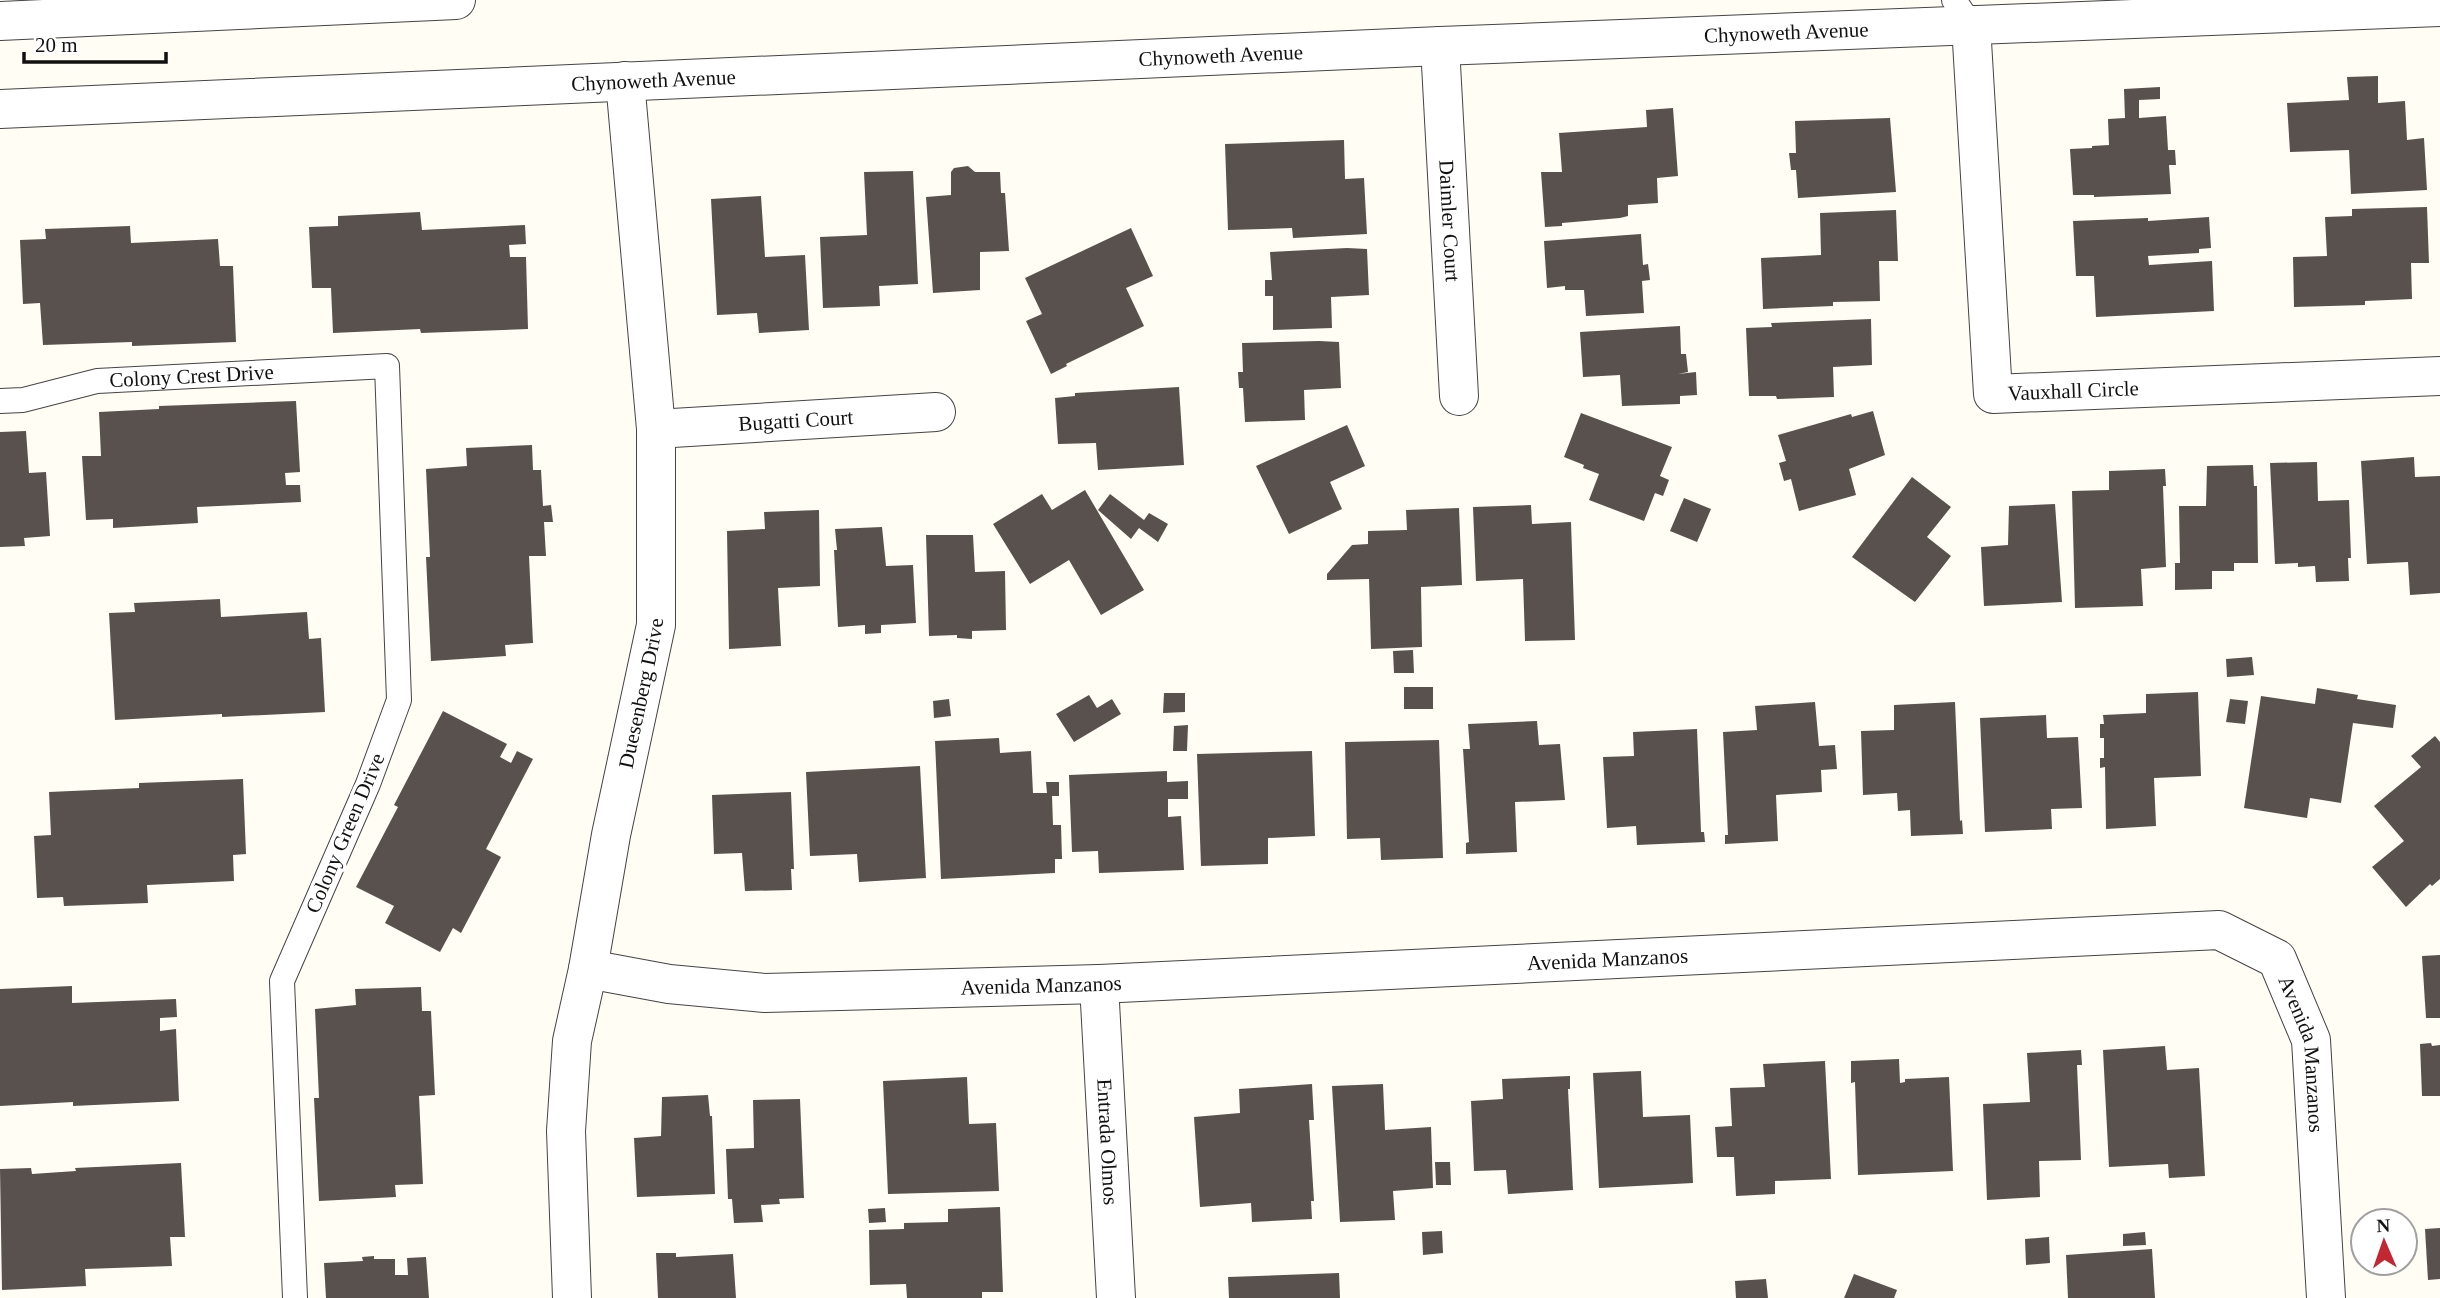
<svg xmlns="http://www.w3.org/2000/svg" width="2440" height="1298" font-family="Georgia,serif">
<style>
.building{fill:#59514d}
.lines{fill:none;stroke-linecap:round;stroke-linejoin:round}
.lane-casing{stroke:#444;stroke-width:26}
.street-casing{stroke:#444;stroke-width:40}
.lane{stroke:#fff;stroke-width:24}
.street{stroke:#fff;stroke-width:38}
.labels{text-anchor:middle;stroke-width:7;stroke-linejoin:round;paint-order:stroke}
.street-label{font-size:21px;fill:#111;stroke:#fff}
</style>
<rect width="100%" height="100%" fill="#fffdf4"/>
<g class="building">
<polygon points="2378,76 2378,103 2405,101 2407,140 2424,138 2427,190 2351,194 2349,150 2290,152 2287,103 2349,100 2347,77"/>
<polygon points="2160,87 2160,99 2139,100 2139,118 2166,116 2168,150 2175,150 2176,165 2169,165 2171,194 2094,197 2094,195 2073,195 2070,149 2092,148 2092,146 2109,145 2108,119 2125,118 2124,89"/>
<polygon points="1673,108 1678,176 1657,178 1658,203 1628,205 1628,216 1620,218 1562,223 1562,226 1545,227 1541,172 1562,172 1559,133 1647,127 1646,110"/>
<polygon points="1890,118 1896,192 1798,198 1796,170 1791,170 1789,153 1796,153 1795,121"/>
<polygon points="1344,140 1345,179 1364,178 1367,234 1293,238 1292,228 1228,230 1225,144"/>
<polygon points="968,166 975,172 1000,172 1001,193 1005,193 1009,251 980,252 980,290 933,293 926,197 951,195 951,172 954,168"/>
<polygon points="913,171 918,284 879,286 880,306 823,308 820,237 867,235 864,172"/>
<polygon points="761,196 765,257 805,255 809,330 759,333 757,313 717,315 711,199"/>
<polygon points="2427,207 2429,263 2411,263 2412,299 2365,301 2365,305 2294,307 2293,257 2327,256 2325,217 2352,216 2352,209"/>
<polygon points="1896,210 1898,261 1879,261 1880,301 1833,302 1833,306 1763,309 1761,258 1821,255 1820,213"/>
<polygon points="420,212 422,230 525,225 526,244 509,245 510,257 526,257 528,329 421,333 420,329 333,333 331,288 312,288 309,227 338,226 338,216"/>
<polygon points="2209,217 2211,248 2199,249 2199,253 2148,256 2149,265 2212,261 2214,311 2096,317 2094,276 2076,276 2073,221 2148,218 2148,221"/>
<polygon points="130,226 131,243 218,239 220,266 233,266 236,342 132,346 132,342 43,345 40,303 23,304 20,240 46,239 45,229"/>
<polygon points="1131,228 1153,276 1126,288 1144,326 1066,364 1067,366 1051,374 1026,321 1042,314 1025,278"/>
<polygon points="1641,234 1643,265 1648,264 1650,280 1642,281 1644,313 1586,316 1584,290 1565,290 1565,286 1547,288 1544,241"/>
<polygon points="1347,248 1367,249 1369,295 1331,297 1332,328 1273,330 1273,296 1265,296 1265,280 1272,280 1270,252"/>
<polygon points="1871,319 1872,365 1833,367 1834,397 1777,399 1776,396 1749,396 1746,328 1772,327 1771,323"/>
<polygon points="1680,326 1681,354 1686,354 1688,372 1678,374 1696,372 1697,395 1680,396 1680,404 1622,406 1620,375 1583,377 1580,332"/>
<polygon points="1319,341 1339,342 1341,388 1304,390 1305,420 1245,422 1243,388 1239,388 1238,372 1243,372 1242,343"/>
<polygon points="1179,387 1184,465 1098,470 1096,443 1058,444 1055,398 1075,396 1075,393"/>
<polygon points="296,401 300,472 285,473 286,485 300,485 301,502 197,507 198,523 113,528 113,519 86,520 82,456 101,456 99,412 159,409 159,406"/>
<polygon points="1873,411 1885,455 1849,469 1856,495 1799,511 1791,479 1784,481 1779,463 1786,461 1778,435 1851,414 1852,417"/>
<polygon points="1581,413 1672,447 1660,476 1669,480 1663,496 1655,493 1644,521 1589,500 1599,474 1583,468 1584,465 1564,457"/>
<polygon points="1347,425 1365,466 1330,482 1342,509 1289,534 1256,466"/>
<polygon points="26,431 29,473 46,472 50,536 24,538 25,546 0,547 0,432"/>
<polygon points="532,445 533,470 541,470 543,506 551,505 553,522 544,522 546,556 529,556 533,643 505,645 506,656 431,661 426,557 430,557 426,469 467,466 466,448"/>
<polygon points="2414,457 2415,477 2440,476 2440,593 2410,595 2408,562 2367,564 2361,461"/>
<polygon points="2317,462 2318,501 2349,500 2351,558 2348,558 2349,581 2316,582 2315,566 2298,567 2298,563 2275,564 2270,463"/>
<polygon points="2253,465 2254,486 2257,486 2258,563 2234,563 2234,571 2212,571 2212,589 2175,590 2175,563 2180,563 2179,506 2206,506 2207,466"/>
<polygon points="2165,469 2166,486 2163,486 2166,567 2141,569 2143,606 2075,608 2072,491 2109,490 2109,471"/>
<polygon points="1912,477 1951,507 1927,537 1951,556 1915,602 1852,557"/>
<polygon points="1085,490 1144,590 1101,615 1069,560 1030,584 993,524 1042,494 1052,510"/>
<polygon points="1110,494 1144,520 1149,513 1168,524 1158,542 1139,528 1131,539 1098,510"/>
<polygon points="1684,498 1711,509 1697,542 1670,531"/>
<polygon points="2055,504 2062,602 1984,606 1981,547 2008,545 2009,506"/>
<polygon points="1531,505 1532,524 1571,522 1575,640 1525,641 1523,579 1476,581 1473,507"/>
<polygon points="1459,508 1462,585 1421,587 1422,647 1371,649 1369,579 1327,580 1327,574 1352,545 1368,544 1368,531 1407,530 1406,510"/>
<polygon points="819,510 820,586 778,588 781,646 729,649 727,531 765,529 764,512"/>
<polygon points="882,527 886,566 913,565 916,623 881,625 881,633 865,634 865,625 838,627 834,550 837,550 835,529"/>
<polygon points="926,535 973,535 975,572 1005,571 1006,630 972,631 972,639 957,638 957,635 929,636"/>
<polygon points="220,599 221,617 307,612 309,639 321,638 325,712 222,717 222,714 115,720 109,613 135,612 134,603"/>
<polygon points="1413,650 1414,673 1394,673 1393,651"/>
<polygon points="2252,657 2254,675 2227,677 2226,659"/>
<rect x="1404" y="687" width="29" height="22"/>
<polygon points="2317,688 2358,695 2357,699 2396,705 2393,728 2353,723 2341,803 2310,798 2307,818 2244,808 2261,696 2315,704"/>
<polygon points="2198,692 2201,776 2154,778 2156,826 2106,829 2105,767 2100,768 2100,758 2104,758 2104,738 2100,738 2100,724 2104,724 2103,715 2146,713 2146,694"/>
<polygon points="1164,693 1185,693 1185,712 1163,713"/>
<polygon points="1089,695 1097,708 1112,699 1121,714 1074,742 1056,714"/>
<polygon points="949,699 951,716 934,718 933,701"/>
<polygon points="2230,699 2248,701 2245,724 2226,722"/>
<polygon points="1815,702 1819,746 1835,745 1837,769 1821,770 1822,792 1776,795 1778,841 1725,844 1725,835 1728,835 1723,732 1757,730 1755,706"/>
<polygon points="1955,702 1960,821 1962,820 1963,834 1911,836 1910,810 1898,811 1897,793 1863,795 1861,731 1894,730 1894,705"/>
<polygon points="443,711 507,744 500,757 511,763 517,751 533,759 486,849 501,857 461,933 453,928 440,952 385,923 394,906 356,887 398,807 394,805"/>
<polygon points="2046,715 2047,738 2078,737 2082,808 2051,809 2052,829 1985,832 1980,718"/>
<polygon points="1537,721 1539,745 1560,744 1565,800 1515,802 1517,852 1466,854 1466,843 1469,842 1463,749 1470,749 1468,724"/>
<polygon points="1188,725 1187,751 1173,751 1174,726"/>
<polygon points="1697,729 1701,832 1704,832 1705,842 1637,845 1636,826 1607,828 1603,757 1634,756 1633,732"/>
<polygon points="2435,736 2440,742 2440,879 2432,886 2430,884 2406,907 2372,867 2404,841 2374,806 2421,767 2411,756"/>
<polygon points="999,738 1000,753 1031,751 1033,793 1047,793 1046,782 1059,782 1059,796 1052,796 1053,825 1061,825 1062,859 1055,859 1055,873 941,879 935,741"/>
<polygon points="1439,740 1443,858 1381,860 1380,838 1347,839 1345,742"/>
<polygon points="1312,751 1315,836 1268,838 1268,864 1201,866 1197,754"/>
<polygon points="920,766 926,878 859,882 857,854 810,856 806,772"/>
<polygon points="1167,771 1167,782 1188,781 1188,799 1168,799 1168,817 1181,816 1184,870 1099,873 1098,851 1072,852 1069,775"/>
<polygon points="243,779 246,854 233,855 234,881 147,885 148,903 64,906 63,897 37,898 34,836 51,835 49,792 139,788 139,783"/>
<polygon points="791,792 794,869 791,869 792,890 745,891 742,853 714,854 712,795"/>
<polygon points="2440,955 2440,1018 2426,1018 2422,956"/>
<polygon points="72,986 72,1003 176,999 177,1017 160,1018 160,1031 176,1029 179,1101 73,1106 73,1102 0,1106 0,989"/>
<polygon points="421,987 422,1011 431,1011 435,1095 419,1096 423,1184 395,1185 396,1197 319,1201 314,1098 319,1098 315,1009 356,1005 355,989"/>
<polygon points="2431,1043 2432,1046 2440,1045 2440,1096 2422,1096 2420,1044"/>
<polygon points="2165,1046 2167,1070 2199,1068 2205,1176 2169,1178 2168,1164 2109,1167 2103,1050"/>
<polygon points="2081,1050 2082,1065 2077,1065 2081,1160 2039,1161 2040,1197 1987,1200 1983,1104 2030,1102 2027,1053"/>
<polygon points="1899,1059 1900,1083 1905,1082 1905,1079 1949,1077 1953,1171 1858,1175 1855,1082 1851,1083 1851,1061"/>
<polygon points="1825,1061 1831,1179 1775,1181 1775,1194 1736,1196 1734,1157 1717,1157 1715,1127 1732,1126 1730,1088 1765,1087 1763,1064"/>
<polygon points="1641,1071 1643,1117 1690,1115 1693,1183 1599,1188 1593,1073"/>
<polygon points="1570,1076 1570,1089 1568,1089 1573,1190 1508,1194 1506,1170 1474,1171 1471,1101 1503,1099 1502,1079"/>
<polygon points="967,1077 969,1124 996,1123 999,1191 888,1194 883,1081"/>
<polygon points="1312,1084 1314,1120 1309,1120 1314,1201 1311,1201 1312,1219 1252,1222 1251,1203 1200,1207 1194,1117 1240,1113 1239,1089"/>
<polygon points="1383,1084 1385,1130 1431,1127 1433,1188 1393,1191 1395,1220 1340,1222 1332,1086"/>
<polygon points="708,1095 710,1116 712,1116 715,1194 637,1197 634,1138 661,1136 662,1097"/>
<polygon points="800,1099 804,1198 779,1199 780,1204 761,1205 763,1222 734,1223 732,1199 728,1199 726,1149 754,1148 753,1100"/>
<polygon points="1435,1162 1450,1162 1451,1185 1436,1185"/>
<polygon points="181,1163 185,1237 170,1237 172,1266 85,1269 86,1286 2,1290 0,1169 31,1168 32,1174 76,1171 75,1168"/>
<polygon points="1000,1207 1003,1292 982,1292 982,1298 907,1298 906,1284 870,1285 869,1230 904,1229 904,1223 948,1222 948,1209"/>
<polygon points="885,1208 886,1222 869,1223 868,1209"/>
<polygon points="2440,1228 2440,1279 2428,1280 2425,1229"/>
<polygon points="1442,1231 1443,1253 1423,1255 1422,1232"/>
<polygon points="2145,1232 2146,1245 2123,1246 2123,1234"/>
<polygon points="2049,1237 2050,1263 2026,1265 2025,1239"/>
<polygon points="2152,1249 2155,1298 2068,1298 2066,1255"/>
<polygon points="656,1253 676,1253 676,1257 733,1254 736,1298 658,1298"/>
<polygon points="374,1256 374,1259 395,1259 395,1275 408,1275 407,1258 426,1257 429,1298 326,1298 324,1263 363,1261 362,1257"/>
<polygon points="1339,1273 1340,1298 1229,1298 1228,1277"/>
<polygon points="1854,1274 1897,1290 1894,1298 1844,1298"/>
<polygon points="1766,1279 1768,1298 1736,1298 1735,1281"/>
</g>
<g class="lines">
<g class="lane-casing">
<g id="lane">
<polyline points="1954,0 1971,25"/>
<path id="s1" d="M0,401l23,-1 74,-19 290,-15 12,334 -31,84 -86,197 13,317"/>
</g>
</g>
<g class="street-casing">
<g id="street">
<polyline points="0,21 456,0"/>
<path id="s2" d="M1971,25l22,369 447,-18"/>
<path id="s3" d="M1440,46l19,350"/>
<path id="s4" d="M0,109l1440,-63 1000,-39"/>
<path id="s5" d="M656,429l280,-17"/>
<path id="s6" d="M588,969l81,15 96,9 334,-9 1120,-54 58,29 34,81 15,258"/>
<path id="s7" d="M1099,984l17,314"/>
<path id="s8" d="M572,1298l-6,-167 6,-90 16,-72 23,-134 45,-210v-196l-31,-348"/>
</g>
</g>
<use href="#lane" class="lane"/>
<use href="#street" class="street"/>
</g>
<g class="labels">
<g class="street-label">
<text dy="7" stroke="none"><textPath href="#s4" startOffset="1788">Chynoweth Avenue</textPath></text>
<text dy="7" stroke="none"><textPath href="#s4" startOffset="1222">Chynoweth Avenue</textPath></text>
<text dy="7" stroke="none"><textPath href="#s4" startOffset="654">Chynoweth Avenue</textPath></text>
<text dy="7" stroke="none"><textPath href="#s3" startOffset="175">Daimler Court</textPath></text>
<text dy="7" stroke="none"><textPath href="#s1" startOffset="194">Colony Crest Drive</textPath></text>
<text dy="7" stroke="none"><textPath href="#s2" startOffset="450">Vauxhall Circle</textPath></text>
<text dy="7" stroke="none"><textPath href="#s5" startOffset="140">Bugatti Court</textPath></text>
<text dy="7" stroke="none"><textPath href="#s8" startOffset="612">Duesenberg Drive</textPath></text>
<text transform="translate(345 833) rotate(-67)" y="7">Colony Green Drive</text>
<text dy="7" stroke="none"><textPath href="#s6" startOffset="1022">Avenida Manzanos</textPath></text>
<text dy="7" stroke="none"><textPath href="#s6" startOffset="455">Avenida Manzanos</textPath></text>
<text dy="7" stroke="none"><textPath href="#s6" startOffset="1799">Avenida Manzanos</textPath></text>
<text dy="7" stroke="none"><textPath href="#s7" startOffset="158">Entrada Olmos</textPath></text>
</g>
</g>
<g transform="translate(2384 1242) rotate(358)"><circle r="33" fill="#ffffff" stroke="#a0a0a0" stroke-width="2"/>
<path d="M0-5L12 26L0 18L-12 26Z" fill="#c22732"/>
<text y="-10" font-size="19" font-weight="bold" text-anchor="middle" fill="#111111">N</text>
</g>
<path d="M24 52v10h142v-10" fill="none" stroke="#111111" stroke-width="3.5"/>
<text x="35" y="52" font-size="21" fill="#111111" stroke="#ffffff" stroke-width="5" paint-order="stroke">20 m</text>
</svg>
